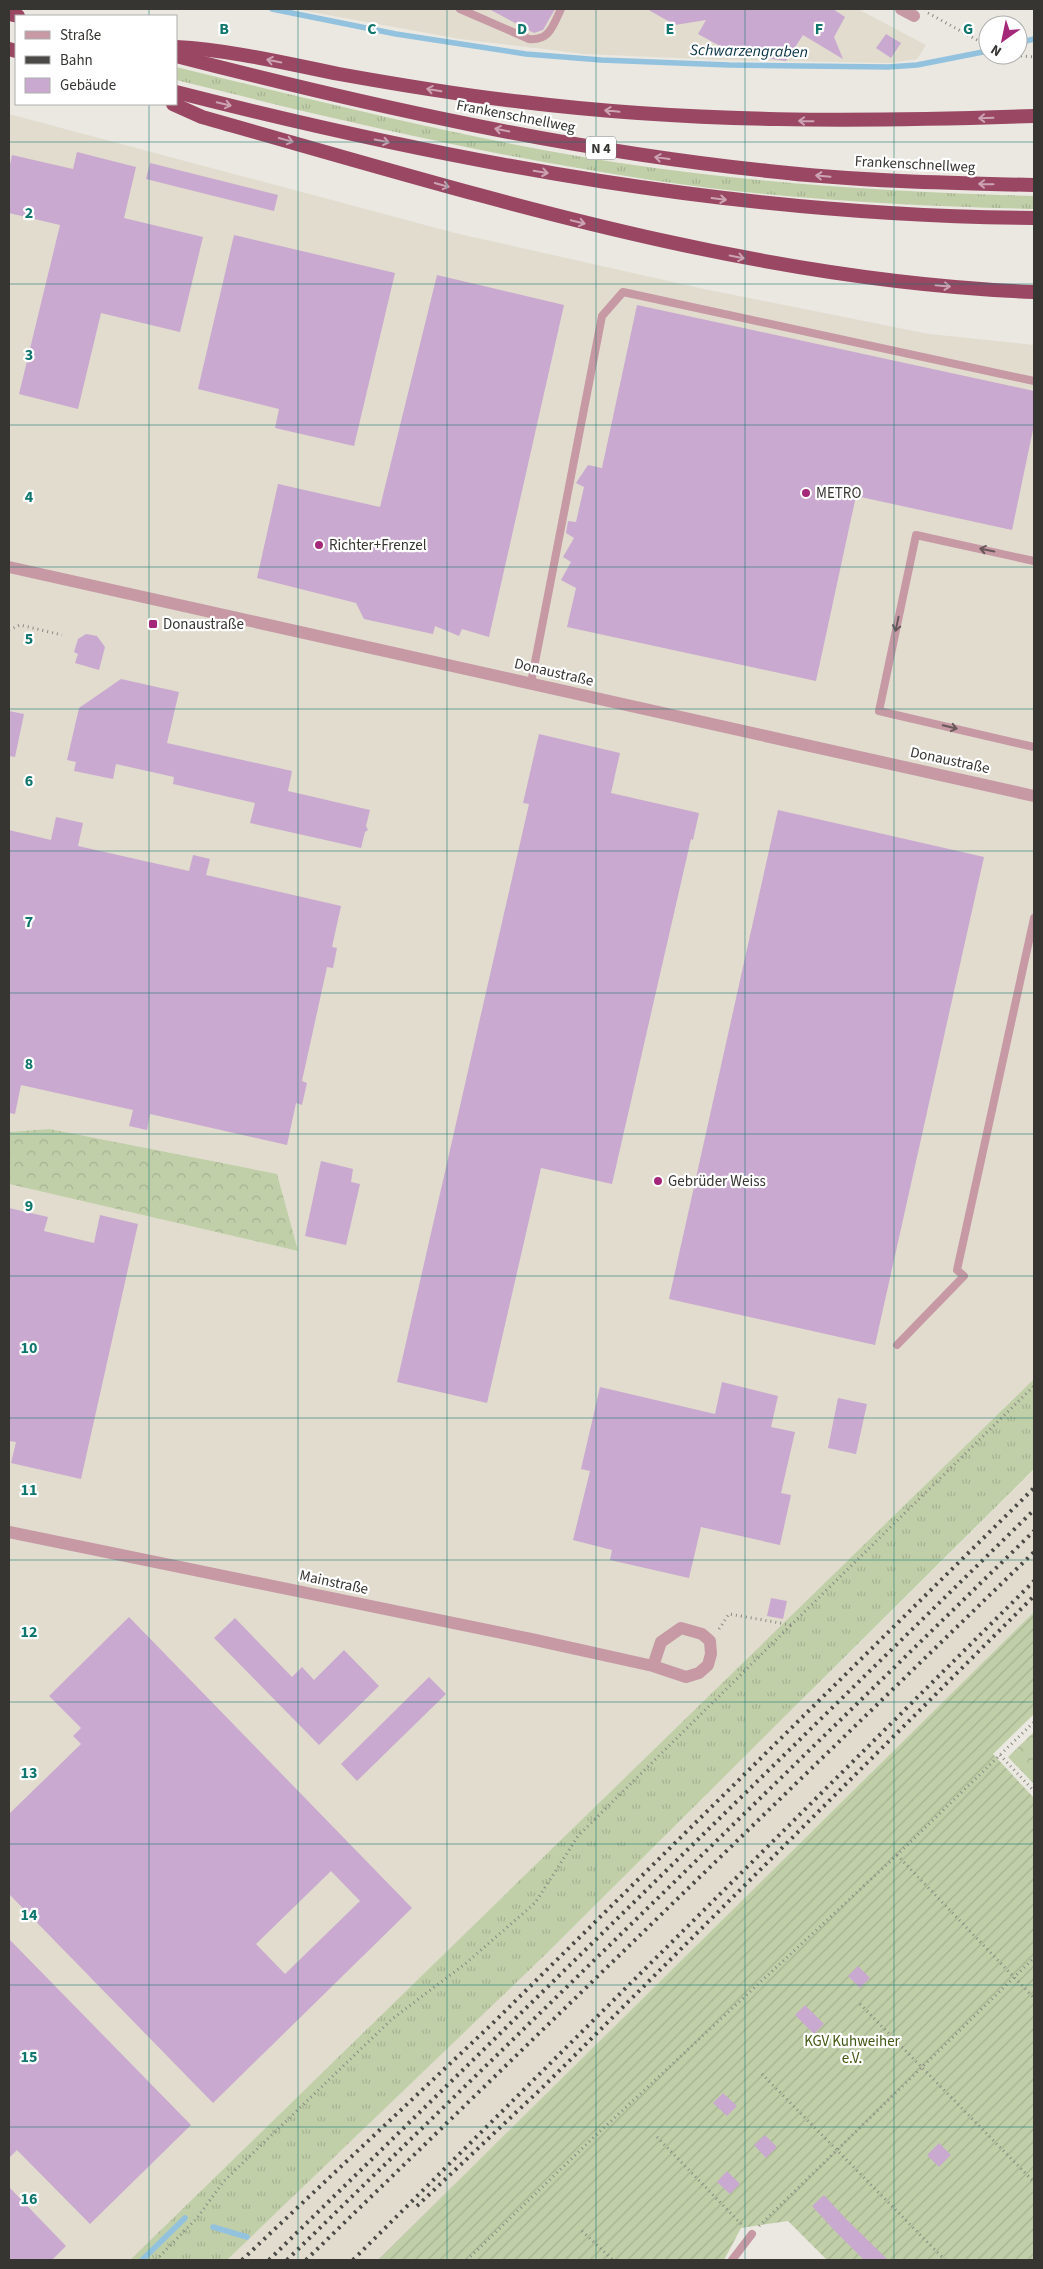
<svg xmlns="http://www.w3.org/2000/svg" width="1043" height="2269" font-family="'Source Sans 3',sans-serif">
<style>
.built{fill:#e1dcce}
.grass{fill:url(#grass-tufts)}
.forest{fill:url(#forest-crowns)}
.garden{fill:url(#garden-furrows)}
.lines{fill:none;stroke-linecap:round;stroke-linejoin:round}
.stream{stroke:#93c2df;stroke-width:5.5}
.building{fill:#c9a9cf;fill-rule:evenodd}
.path{stroke:#898883;stroke-width:3;stroke-dasharray:1 4;stroke-linecap:butt}
.service{stroke:#c699a5;stroke-width:8}
.minor{stroke:#c699a5;stroke-width:12}
.trunk{stroke:#9a4764;stroke-width:14}
.rail{stroke:#4a4946;stroke-width:4;stroke-dasharray:2.5 5;stroke-linecap:butt}
.oneway{stroke:#cca3b2}
.oneway2{stroke:#68585a}
.grid{fill:none;stroke:#0f766e;stroke-width:1;stroke-opacity:0.55}
.poi-dot{fill:#a52779;stroke:#fff;stroke-width:2}
.labels{text-anchor:middle;stroke-width:4.5;stroke-linejoin:round;paint-order:stroke}
.shield{fill:#fff;stroke:#727270;stroke-width:1}
.shield-label{font-size:14px;font-weight:bold;fill:#363532}
.street-label{font-size:15px;fill:#363532;stroke:#fff}
.poi-label{font-size:15px;fill:#363532;stroke:#fff;text-anchor:start}
.park-label{font-size:15px;fill:#435814;stroke:#fff}
.water-label{font-size:16px;font-style:italic;fill:#083145;stroke:#fff}
.grid-label{font-size:16px;text-anchor:middle;font-weight:bold;fill:#0f766e;stroke:#fff;stroke-width:4.5;stroke-linejoin:round;paint-order:stroke}
</style>
<defs>
<pattern id="grass-tufts" width="24" height="20" patternUnits="userSpaceOnUse" patternTransform="scale(1.25)"><rect width="24" height="20" fill="#c0cfa8"/><path d="M3 7l-1-3M5 7V3M7 7l1-3M15 17l-1-3M17 17v-4M19 17l1-3" fill="none" stroke="#a6b291"/></pattern>
<pattern id="forest-crowns" width="20" height="18" patternUnits="userSpaceOnUse" patternTransform="scale(1.25)"><rect width="20" height="18" fill="#c0cfa8"/><path d="M2 6a3 3 0 1 1 6 0M12 15a3 3 0 1 1 6 0" fill="none" stroke="#a6b291"/></pattern>
<pattern id="garden-furrows" width="10" height="10" patternUnits="userSpaceOnUse" patternTransform="scale(1.25)"><rect width="10" height="10" fill="#c0cfa8"/><path d="M-1 1l2-2M0 10L10 0M9 11l2-2" fill="none" stroke="#a6b291"/></pattern>
</defs>
<rect width="100%" height="100%" fill="#eae8e1"/>
<g class="built">
<polygon points="295,9 858,9 926,45 917,59 891,63 723,60 585,54 460,39"/>
<polygon points="9,114 455,233 704,289 929,334 1034,345 1034,1379 130,2260 9,2260 9,1184 298,1251 50,1129 9,1132"/>
<polygon points="1034,1470 1034,1612 378,2260 227,2260 546,1954"/>
</g>
<g class="grass">
<path d="M176,67c158,38 318,79 479,101 126,17 252,25 379,28v13c-128,-3 -256,-10 -383,-29 -160,-24 -318,-61 -475,-100z"/>
<polygon points="1034,1379 1034,1469 546,1954 227,2260 130,2260"/>
</g>
<g class="forest">
<polygon points="49,1129 277,1174 298,1251 9,1184 9,1132"/>
<polygon points="1034,1732 1034,1784 1008,1757"/>
</g>
<polygon class="garden" points="1034,1612 1034,1714 993,1754 1034,1798 1034,2260 827,2260 788,2221 741,2228 724,2260 378,2260"/>
<g class="lines">
<g class="stream">
<polyline points="272,9 396,34 526,54 601,60 729,65 888,67 917,65 988,51"/>
<polyline points="1018,43 1034,39"/>
<polyline points="213,2227 247,2237"/>
<polyline points="142,2260 185,2218"/>
</g>
</g>
<g class="building">
<polygon points="489,9 555,9 543,30 534,33"/>
<polygon points="647,9 833,9 845,17 834,37 843,59 803,35 786,61 733,53 698,34 706,20 675,25"/>
<polygon points="886,34 901,43 891,58 876,48"/>
<polygon points="77,152 136,167 124,218 203,237 180,332 101,313 78,409 19,394 60,225 9,213 9,170 12,155 73,169"/>
<polygon points="150,163 278,195 274,211 146,179"/>
<polygon points="234,235 395,273 354,446 275,428 279,409 198,389"/>
<polygon points="437,275 564,305 489,637 462,629 459,636 435,626 433,634 364,619 356,603 257,578 278,484 380,507"/>
<polygon points="637,305 1034,391 1034,425 1012,530 856,496 816,681 567,627 576,588 561,580 571,562 563,557 574,538 566,533 568,521 576,522 584,487 576,483 588,465 602,468"/>
<polygon points="86,634 97,636 105,647 99,670 75,663 78,654 74,652 78,639"/>
<polygon points="121,679 179,692 167,743 292,771 288,791 370,810 366,826 368,830 365,832 361,848 250,823 255,803 173,784 174,777 116,764 113,779 74,771 76,762 67,760 79,708"/>
<polygon points="9,711 24,714 15,757 9,756"/>
<polygon points="539,734 620,753 611,793 699,813 693,840 691,839 612,1184 541,1168 487,1403 397,1382 529,804 523,803"/>
<polygon points="778,810 984,857 875,1345 669,1299"/>
<polygon points="56,817 83,823 78,846 189,871 193,855 210,859 206,875 341,906 332,947 337,948 333,968 327,967 302,1081 307,1083 302,1105 296,1103 287,1145 150,1114 147,1130 129,1126 133,1110 21,1085 15,1114 9,1113 9,830 51,840"/>
<polygon points="321,1161 353,1169 351,1182 360,1184 346,1245 305,1236"/>
<polygon points="9,1208 48,1217 44,1231 94,1243 100,1215 138,1224 81,1479 11,1463 16,1442 9,1441"/>
<polygon points="722,1382 778,1396 771,1427 795,1432 781,1493 791,1495 780,1545 701,1527 689,1578 610,1560 612,1550 573,1540 590,1471 581,1469 600,1387 715,1414"/>
<polygon points="838,1398 867,1404 856,1454 828,1448"/>
<polygon points="771,1598 787,1601 783,1619 767,1616"/>
<path d="M129,1617l283,291 -199,195 -204,-209v-80l72,-70 -8,-8 8,-8 -32,-32zM331,1871l29,30 -75,73 -29,-30z"/>
<polygon points="235,1618 292,1677 302,1667 314,1680 344,1650 379,1686 319,1745 214,1638"/>
<polygon points="429,1677 446,1694 357,1781 341,1764"/>
<polygon points="9,1939 191,2125 90,2224 17,2150 9,2158"/>
<polygon points="858,1966 870,1978 860,1988 848,1976"/>
<polygon points="805,2005 824,2024 814,2034 795,2015"/>
<polygon points="723,2093 737,2106 727,2116 713,2103"/>
<polygon points="765,2135 777,2147 766,2158 754,2145"/>
<polygon points="939,2143 951,2155 939,2167 927,2155"/>
<polygon points="727,2171 740,2184 730,2194 717,2182"/>
<polygon points="9,2187 66,2246 52,2260 9,2260"/>
<polygon points="824,2195 846,2219 888,2260 864,2260 836,2232 812,2206"/>
</g>
<g class="lines">
<g class="path">
<polyline points="928,13 988,46"/>
<polyline points="1011,55 1034,57"/>
<polyline points="9,630 20,625 62,635"/>
<polyline points="719,1629 729,1614 791,1625 1034,1386"/>
<polyline points="1000,1755 1034,1791"/>
<polyline points="897,1855 1034,1998"/>
<polyline points="860,2004 1034,2182"/>
<polyline points="762,2074 945,2260"/>
<polyline points="657,2137 744,2227"/>
<polyline points="759,2226 1034,1958"/>
<polyline points="582,2231 613,2260"/>
<polyline points="156,2260 197,2218 224,2181 392,2019 465,1964 535,1903 578,1836 791,1625"/>
<polyline points="467,2260 595,2136 897,1855 1034,1722"/>
</g>
<g class="service">
<path d="M460,9l69,30c21,2 24,-14 32,-30"/>
<polyline points="1034,561 916,535 879,711 1034,747"/>
<polyline points="531,683 602,316 623,292 1034,381"/>
<polyline points="897,1345 964,1276 957,1270 1034,918"/>
<polyline points="732,2260 752,2234"/>
</g>
<g class="minor">
<polyline points="901,9 914,16"/>
<polyline points="9,567 1034,796"/>
<polyline points="9,1532 531,1639 653,1666 686,1677 699,1673 708,1665 711,1654 710,1641 702,1634 681,1628 661,1642 653,1666"/>
</g>
<g class="trunk">
<polyline points="9,14 18,16"/>
<path d="M176,47c55,3 108,16 163,27 61,11 122,21 184,28 172,21 338,20 511,14"/>
<polyline points="9,49 16,51"/>
<path d="M176,56c194,50 392,94 592,115 88,10 177,12 266,14"/>
<path d="M176,92c282,72 567,124 858,126"/>
<path d="M173,104l29,13c274,77 546,164 832,175"/>
</g>
<g class="rail">
<polyline points="417,2206 544,2086 1034,1596"/>
<polyline points="242,2260 492,2024 1034,1488"/>
<polyline points="269,2260 1034,1510"/>
<polyline points="287,2260 1034,1531"/>
<polyline points="306,2260 1034,1552"/>
<polyline points="353,2260 1034,1581"/>
</g>
</g>
<defs><path id="oneway-shaft" d="M-6 0H5M1.5-3L5.5 0L1.5 3" fill="none" stroke-width="1.6" stroke-linecap="round" stroke-linejoin="round" transform="scale(1.25)"/></defs>
<g class="oneway">
<use href="#oneway-shaft" transform="translate(274 61) rotate(-169)"/>
<use href="#oneway-shaft" transform="translate(434 90) rotate(-170)"/>
<use href="#oneway-shaft" transform="translate(224 104) rotate(14)"/>
<use href="#oneway-shaft" transform="translate(612 111) rotate(-174)"/>
<use href="#oneway-shaft" transform="translate(986 118) rotate(178)"/>
<use href="#oneway-shaft" transform="translate(806 121) rotate(-179)"/>
<use href="#oneway-shaft" transform="translate(502 130) rotate(-168)"/>
<use href="#oneway-shaft" transform="translate(286 140) rotate(15)"/>
<use href="#oneway-shaft" transform="translate(382 141) rotate(12)"/>
<use href="#oneway-shaft" transform="translate(662 158) rotate(-172)"/>
<use href="#oneway-shaft" transform="translate(541 172) rotate(9)"/>
<use href="#oneway-shaft" transform="translate(823 176) rotate(-175)"/>
<use href="#oneway-shaft" transform="translate(986 184) rotate(-179)"/>
<use href="#oneway-shaft" transform="translate(442 185) rotate(16)"/>
<use href="#oneway-shaft" transform="translate(719 199) rotate(7)"/>
<use href="#oneway-shaft" transform="translate(578 222) rotate(14)"/>
<use href="#oneway-shaft" transform="translate(737 257) rotate(11)"/>
<use href="#oneway-shaft" transform="translate(943 286) rotate(5)"/>
</g>
<g class="oneway2">
<use href="#oneway-shaft" transform="translate(987 550) rotate(-168)"/>
<use href="#oneway-shaft" transform="translate(897 624) rotate(102)"/>
<use href="#oneway-shaft" transform="translate(950 727) rotate(14)"/>
</g>
<path class="grid" d="M149,9v7M298,9v2251M447,9v2251M596,9v2251M745,9v2251M894,9v2251M149,104v2156M9,142h1025M9,284h1025M9,425h1025M9,567h1025M9,709h1025M9,851h1025M9,993h1025M9,1134h1025M9,1276h1025M9,1418h1025M9,1560h1025M9,1702h1025M9,1844h1025M9,1985h1025M9,2127h1025"/>
<g class="poi-dot">
<circle cx="806" cy="493" r="5"/>
<circle cx="319" cy="545" r="5"/>
<rect x="148" y="619" width="10" height="10" rx="2.5"/>
<circle cx="658" cy="1181" r="5"/>
</g>
<g class="labels">
<rect class="shield" x="586" y="136.5" width="30" height="23" rx="4"/>
<g class="shield-label">
<text x="601" y="153">N 4</text>
</g>
<g class="street-label">
<text transform="translate(516 116) rotate(11)" y="5">Frankenschnellweg</text>
<text transform="translate(915 164) rotate(3)" y="5">Frankenschnellweg</text>
<text transform="translate(554 672) rotate(13)" y="5">Donaustraße</text>
<text transform="translate(950 760) rotate(12)" y="5">Donaustraße</text>
<text transform="translate(334 1582) rotate(12)" y="5">Mainstraße</text>
</g>
<g class="poi-label">
<text x="816" y="498">METRO</text>
<text x="329" y="550">Richter+Frenzel</text>
<text x="163" y="629">Donaustraße</text>
<text x="668" y="1186">Gebrüder Weiss</text>
</g>
<g class="park-label">
<text x="852" y="2046">KGV Kuhweiher<tspan x="852" dy="17">e.V.</tspan></text>
</g>
<g class="water-label">
<text transform="translate(749 50) rotate(1)" y="6">Schwarzengraben</text>
</g>
</g>
<g class="grid-label">
<text x="224" y="34">B</text>
<text x="372" y="34">C</text>
<text x="522" y="34">D</text>
<text x="670" y="34">E</text>
<text x="819" y="34">F</text>
<text x="968" y="34">G</text>
<text x="29" y="218">2</text>
<text x="29" y="360">3</text>
<text x="29" y="502">4</text>
<text x="29" y="644">5</text>
<text x="29" y="786">6</text>
<text x="29" y="927">7</text>
<text x="29" y="1069">8</text>
<text x="29" y="1211">9</text>
<text x="29" y="1353">10</text>
<text x="29" y="1495">11</text>
<text x="29" y="1637">12</text>
<text x="29" y="1778">13</text>
<text x="29" y="1920">14</text>
<text x="29" y="2062">15</text>
<text x="29" y="2204">16</text>
</g>
<rect width="1043" height="2269" fill="none" stroke="#363532" stroke-width="20"/>
<rect x="15" y="15" width="162" height="90" fill="#ffffff" stroke="#afaead"/>
<rect x="25" y="31" width="25" height="8" fill="#c699a5" stroke="#afaead"/>
<text x="60" y="40" font-size="15" fill="#363532">Straße</text>
<rect x="25" y="56" width="25" height="8" fill="#4a4946" stroke="#afaead"/>
<text x="60" y="65" font-size="15" fill="#363532">Bahn</text>
<rect x="25" y="78" width="25" height="15" fill="#c9a9cf" stroke="#afaead"/>
<text x="60" y="90" font-size="15" fill="#363532">Gebäude</text>
<g transform="translate(1003 40) rotate(213)"><circle r="24" fill="#ffffff" stroke="#afaead"/>
<path d="M0-4L9 19L0 12L-9 19Z" fill="#a52779"/>
<text y="-8" font-size="14" font-weight="bold" text-anchor="middle" fill="#363532">N</text>
</g>
</svg>
